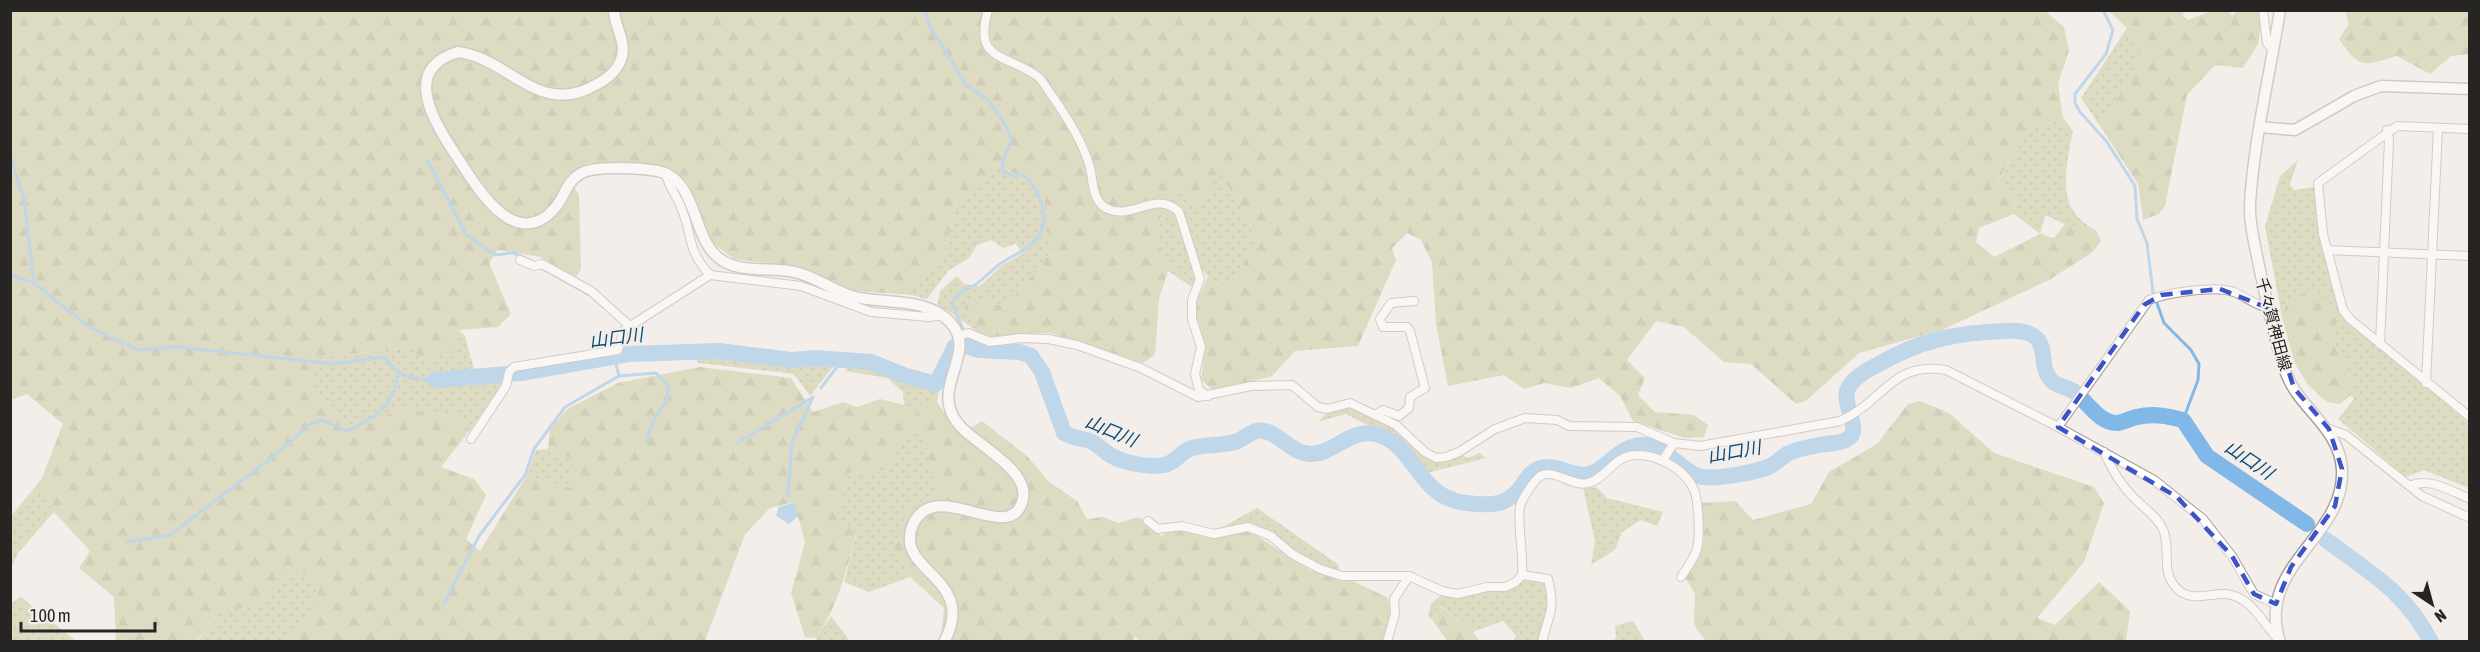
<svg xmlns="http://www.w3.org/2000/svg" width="2480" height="652" font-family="'Asap Condensed','Noto Sans JP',sans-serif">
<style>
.grass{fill:url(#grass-dots)}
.forest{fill:url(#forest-firs)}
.water{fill:#81b8e7}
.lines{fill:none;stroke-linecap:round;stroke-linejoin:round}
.stream{stroke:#81b8e7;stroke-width:3}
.river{stroke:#81b8e7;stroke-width:16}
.street-casing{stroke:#a5a09d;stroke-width:10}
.secondary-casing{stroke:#a5a09d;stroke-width:13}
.street{stroke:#fff;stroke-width:8}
.secondary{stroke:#fff;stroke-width:10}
.marked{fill:none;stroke:#3d54c7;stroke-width:4.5;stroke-dasharray:12 8;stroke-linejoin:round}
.labels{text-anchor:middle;stroke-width:4.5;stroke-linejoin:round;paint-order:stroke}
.street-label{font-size:16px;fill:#272524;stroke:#f4eeeb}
.water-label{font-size:18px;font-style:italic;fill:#0b4c78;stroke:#f4eeeb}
</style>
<defs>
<pattern id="grass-dots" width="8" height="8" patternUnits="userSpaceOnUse" patternTransform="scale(1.5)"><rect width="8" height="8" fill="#c0c390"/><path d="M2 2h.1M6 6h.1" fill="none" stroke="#a5a77c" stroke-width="1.8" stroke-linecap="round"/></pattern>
<pattern id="forest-firs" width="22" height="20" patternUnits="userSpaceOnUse" patternTransform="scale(1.5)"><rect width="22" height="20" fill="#c0c390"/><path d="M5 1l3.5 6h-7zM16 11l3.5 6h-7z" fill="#a5a77c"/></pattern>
</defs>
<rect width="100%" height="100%" fill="#f4eeeb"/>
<g class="grass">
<polygon points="2127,28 2145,54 2100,126 2081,98"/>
<path d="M2063,118l10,13c-7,37 -19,79 23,99l-31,-6 -20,-9 -5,19 -26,-20 1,-15 -17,-17 29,-51z"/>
<polygon points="2298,160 2290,184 2294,190 2315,187 2320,240 2342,314 2469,423 2469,488 2424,470 2406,477 2338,419 2354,399 2351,395 2350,378 2334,344 2337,316 2288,299 2282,317 2265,226 2280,176"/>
<polygon points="997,164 1045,192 1045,225 1054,249 1005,307 975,298 985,337 947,310 937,306 940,291 957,276 964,284 980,286 1000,267 1023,253 1016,244 1003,248 991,240 977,245 969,258 948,271 927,299 911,295 944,253 957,202"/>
<polygon points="1222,173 1259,242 1225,289 1201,270 1192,287 1168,271 1156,235 1166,196 1178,187"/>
<polygon points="459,330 465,336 475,373 503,369 501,387 470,430 452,416 401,408 355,430 311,385 318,357 411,348"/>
<polygon points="716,356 786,366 835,364 810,396 794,374 698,363 695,357"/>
<polygon points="852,364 870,365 905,381 939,389 937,402 924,402 913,417 904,405 903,392 887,378 845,371"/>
<path d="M1349,407c15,7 33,13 47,22 31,21 20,41 66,26l5,3 13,-5 6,5 -59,15c-18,-18 -34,-43 -61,-43l2,-5 -22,-11 -28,8 10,-10z"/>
<polygon points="920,431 939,491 894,550 910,577 869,592 844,582 856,535 836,516 848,473 888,470 903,438"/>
<polygon points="548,449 575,459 570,488 526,477 536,450"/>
<polygon points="41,480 54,512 18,553 11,569 11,516"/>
<polygon points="1596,487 1607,498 1663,512 1657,526 1641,520 1622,532 1615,550 1591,565 1595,541 1583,488"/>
<polygon points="1257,508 1339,565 1339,571 1302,556 1273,533 1252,523 1219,529"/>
<polygon points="287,570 315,577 319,599 290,641 196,642 220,611 256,607"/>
<polygon points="1523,580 1545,581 1550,605 1538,641 1514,641 1516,636 1503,621 1473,632 1441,606 1432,619 1428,616 1431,604 1441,595 1456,597 1482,590 1508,591"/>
<polygon points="21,597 76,641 11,641 11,603"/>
<polygon points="831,616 850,641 817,641 816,638"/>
<polygon points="1633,621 1645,641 1611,642 1616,638 1615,626"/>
</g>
<g class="forest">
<path d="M10,11h2035l19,16 5,24 -11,33 5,34 -36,13 -29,50 17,18 -1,15 -35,14 -3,14 18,15 46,-23 14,4 11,-14 31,6 5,11 -8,11 -44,28 -107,50 -83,23 -53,48 -10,3 -45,-40 -27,-2 -40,-35 -28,-6 -29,39 18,18 -7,17 17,17 39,3 14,10 -4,12 -19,1 -52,-17 -13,-25 -21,-18 -28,10 -27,-5 -20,6 -20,-14 -56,11 -12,-62 -4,-61 -11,-23 -14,-7 -15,15 4,12 -38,86 -63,5 -23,25 -58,15 -13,-11 4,-34 -11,-39 14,-31 17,13 34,-47 -37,-68 -25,29 -19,-16 -12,9 -10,39 12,36 -9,28 -4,56 -12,8 -93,-30 -65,4 -21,-31 11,-8 30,9 49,-58 -9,-24v-33l-47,-28 -41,38 -13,51 -33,42 -56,-4 -57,-24 -64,-8 -21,-16 -25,-60 -24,-17 -75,-3 -22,12 12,20 2,74 -5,8 -36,-20 -42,-7 -9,13 22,51 -13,13 -39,3 -9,22 -27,9 -12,-13 -92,9 -8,28 44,45 46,-22 51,8 18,14 -29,37 33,12 12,16 -20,44 14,12 46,-74 44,11 4,-29 -26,-10 2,-21 19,-20 49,-25 82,-16 91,11 22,34 30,-10 14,5 23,-8 24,6 9,12 11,-15h13l11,17 22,9 12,-7 45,35 21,25 29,20 10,18 16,-2 16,6 20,-6 22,19 16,-8 39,8 34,-5 61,40 42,10 35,17 3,18 -8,25 -242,1 -6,-5 -3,5 -196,-1 5,-5 3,-28 -34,-31 -16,-27 10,-35 35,-24 -19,-60 -17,7 -15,32 -40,3 -12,43 20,18c-10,38 -18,72 -40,104l-11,-1 -14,-44 14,-51 -11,-40 -24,6 -25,26 -40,107h-415l29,-42 -4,-22 -28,-7 -31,37 -36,4 -24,30h-80l-2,-44 -35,-29 11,-17 -36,-39 -13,-32 22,-56 -36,-30 -16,6z"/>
<polygon points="2109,11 2184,11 2183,16 2188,20 2211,11 2229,11 2232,16 2236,11 2264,11 2258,44 2243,68 2215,65 2187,95 2165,206 2159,214 2143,220 2138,184 2100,126 2145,54 2127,28"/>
<path d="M2345,11h124v43l-18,2 -21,18 -33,-18c-35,10 -36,14 -58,-17l10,-15z"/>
<polygon points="2313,289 2326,298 2337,316 2334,344 2350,378 2351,395 2340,404 2327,402 2309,386 2295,364 2282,317 2288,299"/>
<polygon points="1920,401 1949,413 1994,453 2094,487 2104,503 2084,562 2037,618 2055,625 2099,582 2130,611 2126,641 1706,641 1694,625 1695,594 1685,577 1704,541 1701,503 1735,501 1753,520 1811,504 1829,472 1877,444 1908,404"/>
<polygon points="1440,606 1473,632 1479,641 1447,641 1432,619"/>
</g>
<polygon class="water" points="795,502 798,516 789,524 776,516 779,507"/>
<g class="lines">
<g class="stream">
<path d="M924,10l6,16 36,59 22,15 16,23 8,16 -10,23 1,9 10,5h12c17,17 29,50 6,69 -9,7 -21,12 -31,19 -9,6 -16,15 -25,21 -9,5 -22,8 -22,20 0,3 16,38 19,42"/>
<polyline points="2103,10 2113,30 2106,54 2075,94 2075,103 2080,112 2107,142 2135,186 2137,219 2147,243 2153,292 2164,323 2191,350 2199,364 2198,380 2183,420"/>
<polyline points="10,156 24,200 34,283"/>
<polyline points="428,161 466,234 495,255 513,253 530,260"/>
<polyline points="540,267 593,297"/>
<path d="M10,275l24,8 55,44 50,23 38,-3 158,17 49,-7c18,22 24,22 51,23"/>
<polyline points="627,337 629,354"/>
<polyline points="619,376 656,373 668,385 667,401 654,419 646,442"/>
<polyline points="821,388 837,367 845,360"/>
<polyline points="737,443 813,397 792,442 788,496"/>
<path d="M127,542l43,-7 107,-81 32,-29 13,-5 25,11c28,-14 46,-22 51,-56"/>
<polyline points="443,605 479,536 525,475 534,449 565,407 619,376 614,356"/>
</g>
<g class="river">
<path d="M966,346l13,4 41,2 11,4 11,16 22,61c9,5 17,5 26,8 8,3 14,11 22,15 12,7 38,12 52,9 12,-2 17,-14 28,-17 15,-4 32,-2 46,-7 6,-3 12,-8 18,-10 20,-4 34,23 54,23 25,0 42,-28 69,-19 37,12 39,63 87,68 28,3 42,3 58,-20 4,-6 7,-11 14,-14 17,-8 34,10 51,5 18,-4 28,-27 52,-29 23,-2 38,24 57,31 13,5 60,-4 72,-10 6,-3 11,-8 17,-12 10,-5 21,-7 32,-9 9,-2 26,-1 32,-9 8,-10 -8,-31 -4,-45 4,-12 19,-20 30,-26 43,-25 78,-32 127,-34 56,-3 29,33 48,50 6,6 17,6 24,12 12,10 24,31 42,30 6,-1 13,-5 19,-6 16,-4 30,-1 46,3l24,36 100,68"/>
<polyline points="435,380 521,373 629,354 719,351 791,360 815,358 871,362 906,376 936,384 955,346"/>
<path d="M2326,540c43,32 80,52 105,102"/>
</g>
<g class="street-casing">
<g id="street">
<path d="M988,10c-15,52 17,43 49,66 6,4 9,12 14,18 15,22 31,46 39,73 3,13 2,33 16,41 26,14 49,-19 73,4l21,67 -8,21v19l9,28 -6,27 4,16 9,6"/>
<polyline points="2263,10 2267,43 2274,52"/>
<polyline points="2470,129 2397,126 2318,183 2323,234 2343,310 2350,319 2470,417"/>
<path d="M666,173c2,14 10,21 15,34 12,28 5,42 29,68l91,11 70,26 58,5 13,-2"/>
<polyline points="2327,250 2470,256"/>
<polyline points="520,260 534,266 542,264 591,291 631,327"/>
<path d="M958,336l10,-3 22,9 31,-4 27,1 29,6 64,23 57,29 53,-11 41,-1 26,22 9,2 23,-6 46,22 29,27 11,6 10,-1 13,-5 36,-23 30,-11 32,2 12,6 68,1 37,16 26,3 140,-25c45,-20 51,-60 106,-51l112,57 96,53 49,39 29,37 22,38 22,10"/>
<polyline points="2380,344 2389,140 2387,130"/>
<polyline points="2426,383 2438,128"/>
<polyline points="1375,415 1383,410 1399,416 1409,408 1410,397 1425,388 1410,331 1407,327 1383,327 1380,319 1391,303 1414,301"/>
<path d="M2058,427l91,-127c18,-7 66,-15 85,-8 12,5 21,13 34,16"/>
<polyline points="2329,429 2346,435 2422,496 2470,518"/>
<polyline points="471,439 506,386 509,372 514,367 618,350 624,330 710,275"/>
<path d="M2104,452c7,16 15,30 27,43 11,12 27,21 33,37 7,21 -5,44 17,60 14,9 30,1 45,2 27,3 37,31 54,47"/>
<polyline points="1663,460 1674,443"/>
<path d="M2410,486c20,-9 41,5 60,13"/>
<path d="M1148,521l10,8 24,-3 32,8 34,-7 23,9 21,18 28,15 22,7h67l33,15 15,3 30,-7h18l11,-5 6,-7c2,-20 -5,-51 -2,-69 2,-7 12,-22 17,-27 13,-15 35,9 51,4 17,-4 24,-23 41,-27 23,-5 56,12 65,34 5,12 6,47 3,59 -3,10 -11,20 -16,28"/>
<path d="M1522,575l26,4c8,32 1,33 -6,63"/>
<polyline points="1387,642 1395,614 1394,599 1409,576"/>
</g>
</g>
<g class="secondary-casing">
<g id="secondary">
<path d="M614,10c0,15 12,31 8,46 -3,12 -12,21 -23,27 -60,37 -89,-25 -141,-31 -63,19 -17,80 5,114 19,30 55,84 92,42 10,-11 11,-26 25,-34 13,-9 61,-6 78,-3 42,9 32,70 65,90 18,11 46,7 66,10 22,3 41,18 62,25 32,9 74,0 99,26 31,33 -27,68 13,107 18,18 66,42 60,70 -12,52 -93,-30 -112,31 -12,43 67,49 33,112"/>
<polyline points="2260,127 2295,130 2354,96 2381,86 2470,89"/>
<path d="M2280,642c-25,-77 66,-104 62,-173 -3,-42 -43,-60 -56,-96 -12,-33 -18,-68 -26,-102 -4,-22 -11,-45 -10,-67 4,-65 20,-130 30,-194"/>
</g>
</g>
<use href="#street" class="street"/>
<use href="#secondary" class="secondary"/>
</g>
<path d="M0 0H2480V652H0ZM2220,289l48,19 26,80 35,41 13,40 -7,37 -44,61 -15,37 -22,-10 -22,-38 -55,-59 -119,-70 86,-122 17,-10z" fill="#f4eeeb" fill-opacity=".55" fill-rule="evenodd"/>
<path class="marked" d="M2220,289l48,19 26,80 35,41 13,40 -7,37 -44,61 -15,37 -22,-10 -22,-38 -55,-59 -119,-70 86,-122 17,-10z"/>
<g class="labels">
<g class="street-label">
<text transform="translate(2274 324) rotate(75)" y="6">千々賀神田線</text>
</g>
<g class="water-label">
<text transform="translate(616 338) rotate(-7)" y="6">山口川</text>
<text transform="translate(1111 431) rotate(23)" y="6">山口川</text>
<text transform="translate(1734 452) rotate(-10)" y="6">山口川</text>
<text transform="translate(2249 460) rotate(34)" y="6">山口川</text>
</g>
</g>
<rect width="2480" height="652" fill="none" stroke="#272524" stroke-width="24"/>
<g transform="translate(2432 604) rotate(144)" stroke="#f4eeeb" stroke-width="4.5" paint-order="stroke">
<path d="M0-4.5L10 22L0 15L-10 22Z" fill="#272524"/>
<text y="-9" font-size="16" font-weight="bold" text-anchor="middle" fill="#272524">N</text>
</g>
<path d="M21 622v9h134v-9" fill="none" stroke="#272524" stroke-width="3"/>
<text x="30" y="622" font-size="18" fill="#272524" stroke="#f4eeeb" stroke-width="4.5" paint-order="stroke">100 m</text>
</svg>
